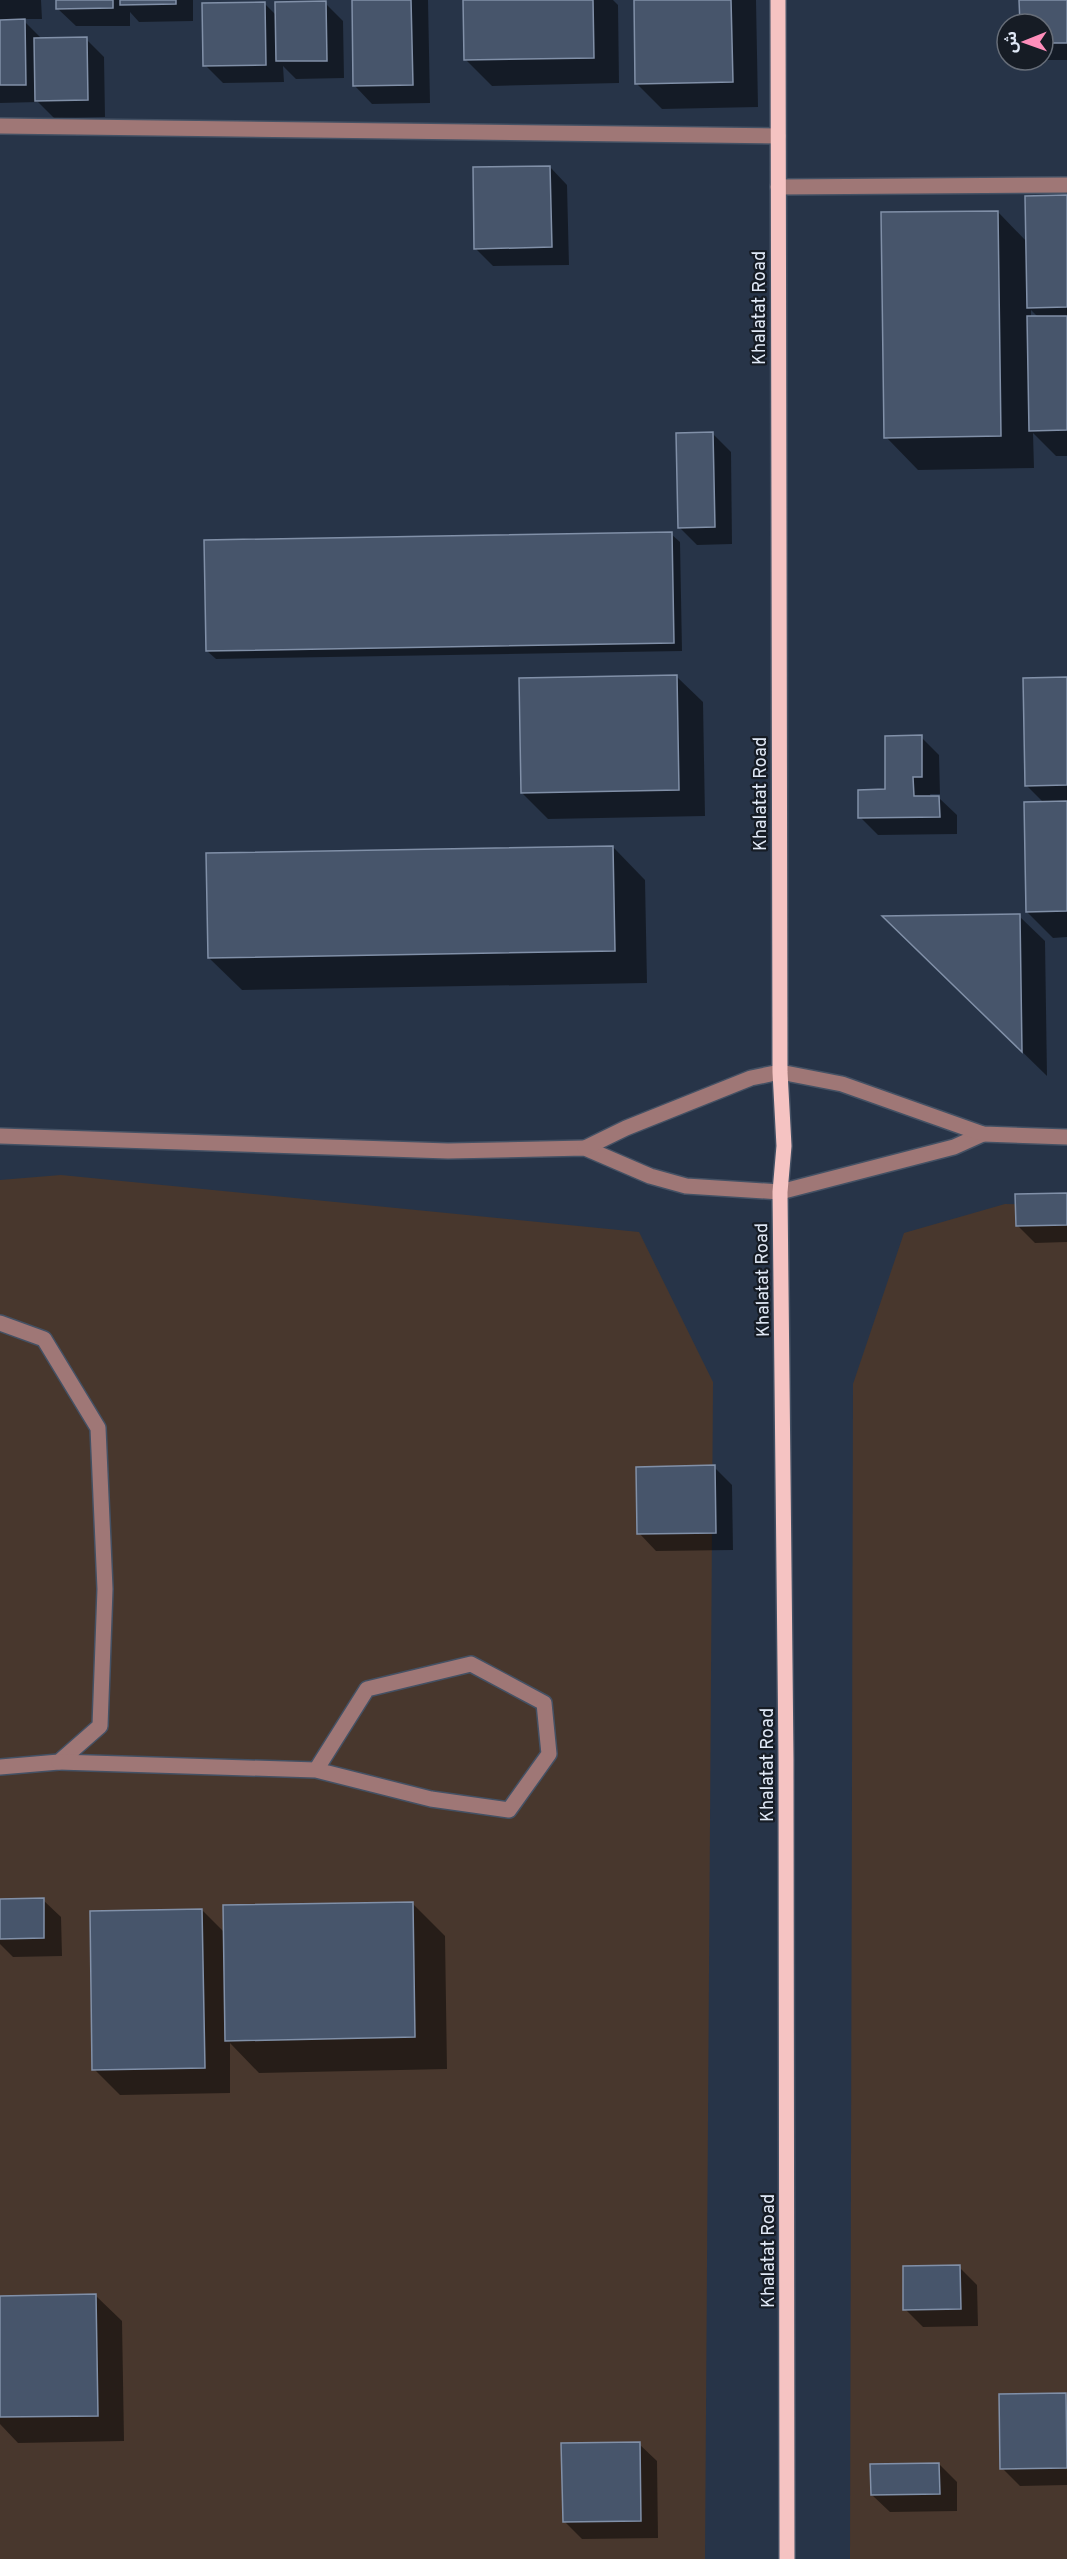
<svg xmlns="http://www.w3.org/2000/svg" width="1067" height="2559" font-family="Overpass,'Noto Sans Arabic',sans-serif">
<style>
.industrial{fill:#48372d}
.shadow{fill:#0007;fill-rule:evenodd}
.building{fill:#47556b;stroke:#8190a8;stroke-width:1.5}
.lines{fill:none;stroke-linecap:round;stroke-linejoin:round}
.minor-casing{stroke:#445164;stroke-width:18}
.major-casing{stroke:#445164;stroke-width:18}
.minor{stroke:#9f7776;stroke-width:15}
.major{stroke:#f5c3c2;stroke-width:15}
.labels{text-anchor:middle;stroke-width:4.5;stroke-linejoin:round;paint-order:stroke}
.street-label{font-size:18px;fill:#dfe7f5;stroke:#161c25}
</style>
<rect width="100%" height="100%" fill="#273448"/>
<g class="industrial">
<polygon points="61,1175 639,1232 713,1382 705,2559 0,2559 0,1180"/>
<polygon points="1005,1204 1067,1205 1067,2559 850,2559 853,1384 904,1233"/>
</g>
<g class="shadow">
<polygon points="0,0 41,0 42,19 22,19 43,40 86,39 104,57 105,117 54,118 38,102 0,103"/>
<polygon points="58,0 193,0 193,21 139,22 130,12 130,26 76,26 58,9"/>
<polygon points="353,0 428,0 430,103 372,104 355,86"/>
<polygon points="465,0 613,0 618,5 619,83 492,86 466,60"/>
<polygon points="635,0 756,0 758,107 662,109 636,83"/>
<polygon points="1021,0 1067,0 1067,60 1039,60 1043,60 1043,24 1021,24"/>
<polygon points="325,3 343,21 344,78 296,79 283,66 284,82 223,83 205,65 265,4 277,16"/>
<polygon points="550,167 567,185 569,265 493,266 475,248"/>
<path d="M1067,197v259h-11l-23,-23 1,35 -116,2 -32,-33 112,-225 29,30zM1031,310l8,8h-8z"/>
<polygon points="713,434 731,452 732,544 697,545 679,527"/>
<polygon points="671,534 680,542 682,651 216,659 207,651"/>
<polygon points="677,677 703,702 705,816 548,819 522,793"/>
<polygon points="1067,679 1067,937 1053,938 1027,912 1044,803 1026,785"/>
<polygon points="921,737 939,755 940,794 930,794 931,798 939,798 957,815 957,834 878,835 860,817 886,791"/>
<polygon points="613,847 645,880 647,983 242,990 209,958"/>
<polygon points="1019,916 1045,941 1047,1076 910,942"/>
<polygon points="1067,1195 1067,1242 1035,1243 1017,1225"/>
<polygon points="714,1467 732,1485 733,1550 656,1551 639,1533"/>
<polygon points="0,1900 43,1900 61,1917 62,1956 13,1957 0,1944"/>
<polygon points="412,1903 445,1936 447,2069 259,2073 230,2043 230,2093 120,2095 94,2069 202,1910 225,1933"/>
<polygon points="959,2267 977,2285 978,2326 923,2327 905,2309"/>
<polygon points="96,2296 122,2321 124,2441 18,2443 0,2424 0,2297"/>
<polygon points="1066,2394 1067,2485 1020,2486 1002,2468"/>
<polygon points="639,2444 657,2461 658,2538 582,2539 564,2521"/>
<polygon points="939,2464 957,2482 957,2511 890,2512 872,2495"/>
</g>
<g class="building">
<polygon points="56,0 113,0 113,8 56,9"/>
<polygon points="120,0 176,0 176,4 120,5"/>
<polygon points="352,0 411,0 413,85 353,86"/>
<polygon points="463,0 593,0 594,58 464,60"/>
<polygon points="634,0 731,0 733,82 635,84"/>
<polygon points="1019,0 1067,0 1067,43 1043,43 1043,24 1020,24"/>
<polygon points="326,1 327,61 276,61 275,2"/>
<polygon points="265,2 266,65 203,66 202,3"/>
<polygon points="25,19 26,85 0,85 0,20"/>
<polygon points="87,37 88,100 35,101 34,38"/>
<polygon points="550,166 552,247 474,249 473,167"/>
<polygon points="1067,195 1067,307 1027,308 1025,196"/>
<polygon points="998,211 1001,436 884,438 881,212"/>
<polygon points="1027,316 1067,316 1067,430 1029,431"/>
<polygon points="713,432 715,527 678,528 676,433"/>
<polygon points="672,532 674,643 206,651 204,540"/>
<polygon points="677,675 679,790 521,793 519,678"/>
<polygon points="1067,677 1067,785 1025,786 1023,678"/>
<polygon points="922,735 922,777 913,777 914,796 939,796 940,817 858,818 858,790 885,789 885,736"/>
<polygon points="1067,801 1067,911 1026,912 1024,802"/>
<polygon points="613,846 615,951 208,958 206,853"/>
<polygon points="1020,914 1022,1052 882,916"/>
<polygon points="1067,1193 1067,1225 1016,1226 1015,1194"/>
<polygon points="715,1465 716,1533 637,1534 636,1467"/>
<polygon points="44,1898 44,1938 0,1939 0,1899"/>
<polygon points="413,1902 415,2037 225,2041 223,1905"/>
<polygon points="202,1909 205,2068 92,2070 90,1911"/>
<polygon points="960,2265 961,2309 903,2310 903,2266"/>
<polygon points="96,2294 98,2416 0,2417 0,2296"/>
<polygon points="1066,2393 1067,2468 1000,2469 999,2394"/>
<polygon points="640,2442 641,2521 563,2522 561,2443"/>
<polygon points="939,2463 940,2494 871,2495 870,2464"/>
</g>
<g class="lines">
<g class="minor-casing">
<g id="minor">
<polyline points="0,126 778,136"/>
<polyline points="778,187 1067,185"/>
<polyline points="0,1136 448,1151 585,1148 650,1176 686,1186 780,1192 954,1147 983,1134"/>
<polyline points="585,1148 626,1128 751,1078 780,1072 842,1084 983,1134 1067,1137"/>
<polyline points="0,1323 44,1339 98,1428 105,1589 100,1726 59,1762 0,1767"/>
<polyline points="59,1762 316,1770 431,1799 509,1810 549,1754 544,1703 471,1664 367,1689 316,1770"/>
</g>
</g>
<g class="major-casing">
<polyline id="major" points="778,0 780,1072 784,1146 780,1192 786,1759 787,2559"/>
</g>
<use href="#minor" class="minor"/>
<use href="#major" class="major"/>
</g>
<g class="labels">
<g class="street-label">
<text transform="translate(759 308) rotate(-90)" y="6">Khalatat Road</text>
<text transform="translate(760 794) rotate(-90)" y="6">Khalatat Road</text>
<text transform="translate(762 1280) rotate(-91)" y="6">Khalatat Road</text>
<text transform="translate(767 1765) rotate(-90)" y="6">Khalatat Road</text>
<text transform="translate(768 2251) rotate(-90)" y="6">Khalatat Road</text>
</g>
</g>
<g transform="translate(1025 42) rotate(269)"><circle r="28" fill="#161c25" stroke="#666d78" stroke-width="1.5"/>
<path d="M0-4.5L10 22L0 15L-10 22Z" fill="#fe8ebb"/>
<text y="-9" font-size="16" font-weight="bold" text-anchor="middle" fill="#dfe7f5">ش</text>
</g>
</svg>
